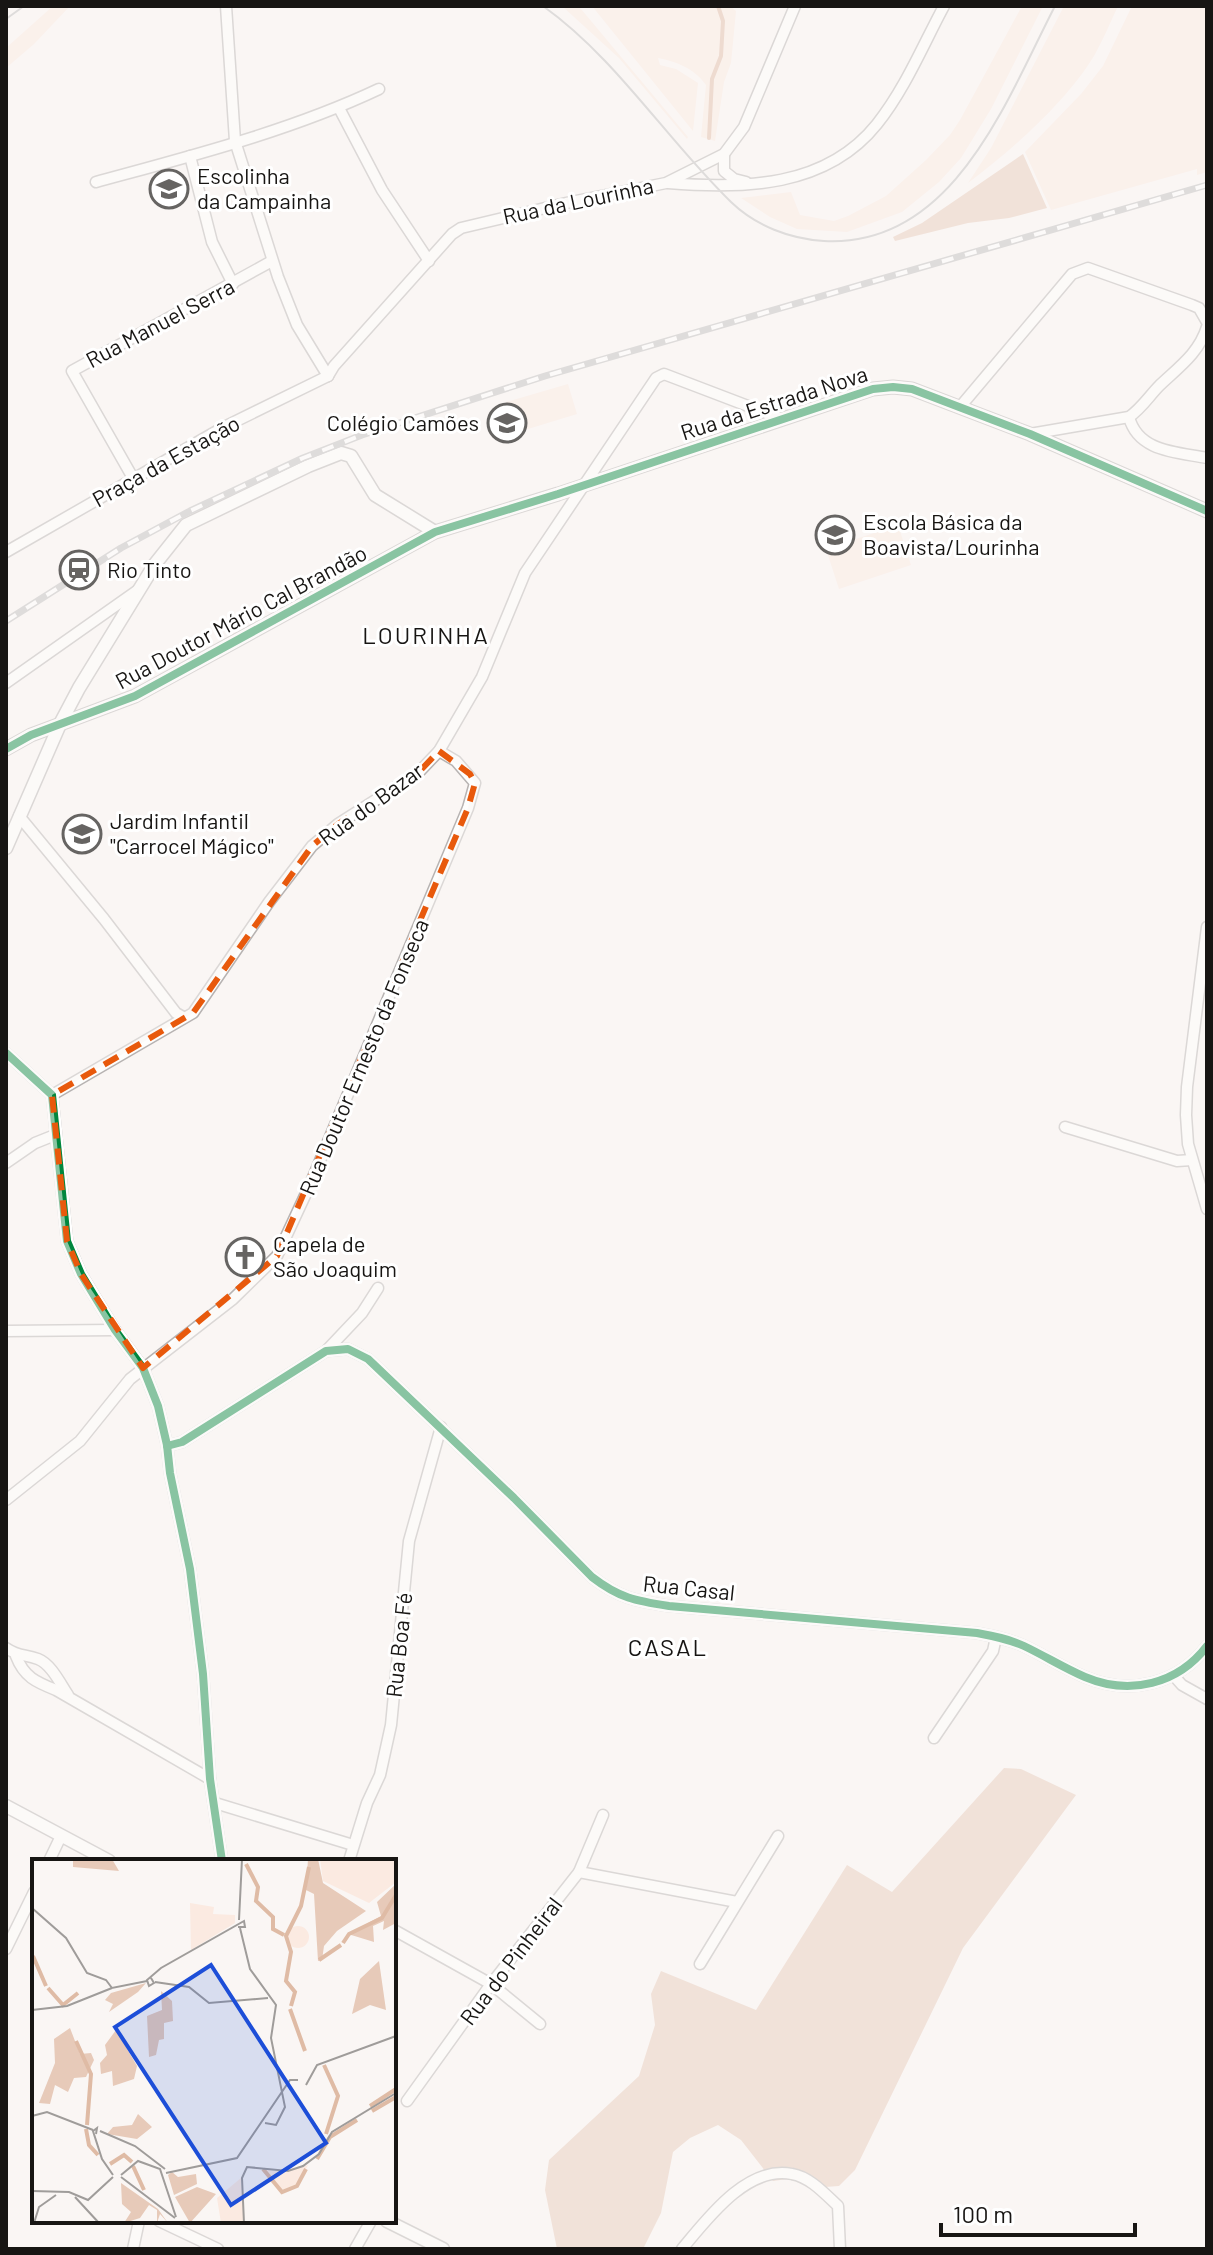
<svg xmlns="http://www.w3.org/2000/svg" width="1213" height="2255" font-family="Barlow,sans-serif">
<style>
.green{fill:#fbeae1}
.forest{fill:#e7cab9}
.lines{fill:none;stroke-linecap:round;stroke-linejoin:round}
.stream{stroke:#dfbba5;stroke-width:4}
.minor-casing{stroke:#b7b3b2;stroke-width:13}
.tertiary-casing{stroke:#b7b3b2;stroke-width:15}
.minor{stroke:#fefefd;stroke-width:10}
.tertiary{stroke:#fefefd;stroke-width:12}
.tram{stroke:#bdbcbc;stroke-width:2}
.rail-casing{stroke:#bdbcbc;stroke-width:7}
.rail{stroke:#fff;stroke-width:4;stroke-dasharray:12;stroke-linecap:butt}
.cycleway-casing{stroke:#fff;stroke-width:13}
.cycleway{stroke:#00873e;stroke-width:8}
.marked{fill:none;stroke:#e8590c;stroke-width:6;stroke-dasharray:16 10;stroke-linejoin:round}
.labels{text-anchor:middle;stroke-width:6;stroke-linejoin:round;paint-order:stroke}
.poi-label{font-size:22px;fill:#171513;stroke:#fff;text-anchor:start}
.street-label{font-size:22px;fill:#171513;stroke:#fff}
.neighbourhood-label{font-size:24px;letter-spacing:2px;fill:#171513;stroke:#fff}
.inset-river{fill:none;stroke:#dfbba5;stroke-width:4}
.inset-road{fill:none;stroke:#9f9c9a;stroke-width:2}
.view{fill:#1d4ed8;fill-opacity:0.15;stroke:#1d4ed8;stroke-width:4}
.inset-edge{fill:none;stroke:#171513;stroke-width:4}
</style>
<rect width="100%" height="100%" fill="#faf6f4"/>
<g class="green">
<polygon points="53,6 70,6 34,44 6,68 6,48"/>
<polygon points="562,6 577,6 581,9 688,137 687,139 619,58"/>
<path d="M592,6h138l6,5 -5,52 -7,19 -9,59 -14,-4 5,-52c-12,-17 -29,-23 -48,-27l2,7 16,4 22,14 -5,48z"/>
<polygon points="1022,6 1043,6 991,109 961,158 939,182 902,212 847,232 797,229 770,217 741,198 791,192 800,215 834,221 848,216 886,196 926,160 950,135 960,120"/>
<path d="M1064,6h54c-8,17 -15,34 -24,50 -28,46 -83,95 -126,127l23,-35z"/>
<polygon points="1132,6 1207,6 1207,172 1197,175 1197,169 1051,210 1025,152 1081,94 1103,66"/>
<polygon points="568,384 577,414 515,433 506,402"/>
<polygon points="898,525 911,565 839,589 826,549"/>
</g>
<g class="forest">
<polygon points="1023,154 1047,208 1009,218 968,223 895,241 893,237 922,223"/>
<polygon points="1004,1768 1021,1769 1076,1795 963,1948 855,2170 839,2186 811,2188 795,2178 773,2181 741,2140 718,2125 690,2138 673,2152 661,2213 643,2249 557,2249 545,2190 549,2160 639,2076 655,2025 651,1994 661,1971 756,2010 847,1865 892,1892"/>
</g>
<g class="lines">
<polyline class="stream" points="709,138 712,79 721,56 723,21 718,6"/>
<g class="minor-casing">
<g id="minor">
<polyline points="226,6 235,141 278,277 297,325 328,376"/>
<polyline points="339,108 382,190 429,261"/>
<polyline points="724,154 724,171 734,179 746,182"/>
<polyline points="190,156 212,242 233,284"/>
<path d="M96,182c95,-26 194,-51 283,-93"/>
<path d="M668,183c75,6 158,5 209,-59 28,-35 46,-79 67,-118"/>
<polyline points="328,376 334,366 452,234 461,228 566,203 666,183 724,154 744,127 795,6"/>
<polyline points="960,407 1072,274 1088,268 1192,305 1199,308 1207,322"/>
<path d="M1129,417c9,35 48,35 78,41"/>
<path d="M1030,434l99,-17c13,-9 20,-21 31,-32 19,-18 39,-32 47,-58"/>
<polyline points="133,478 72,371 272,261"/>
<polyline points="6,552 224,427 328,376"/>
<polyline points="6,683 138,590"/>
<polyline points="19,816 104,919 176,1013 183,1017"/>
<polyline points="1207,927 1187,1087 1186,1115 1188,1144 1207,1209"/>
<polyline points="6,1053 52,1095 67,1241 81,1274 115,1330 143,1368 158,1406 167,1445 170,1473 190,1569 203,1674 210,1779 222,1861"/>
<polyline points="52,1095 193,1013 269,902 312,846 338,824 418,773 439,751 482,677 525,573 656,378 664,374 782,419"/>
<polyline points="1065,1127 1177,1161 1192,1160"/>
<polyline points="6,1163 35,1143 55,1135"/>
<polyline points="6,1331 115,1330"/>
<polyline points="326,1351 362,1313 378,1288"/>
<path d="M167,1446l15,-4 144,-91 22,-2 20,10 146,139 78,79c27,21 44,24 77,29l308,27c16,3 32,6 47,13 21,10 40,22 61,31 45,19 93,7 122,-31"/>
<polyline points="6,1500 80,1441 130,1379 233,1299 277,1256 309,1187 468,808 475,783 456,761 439,751"/>
<path d="M6,1648c13,9 19,6 32,11 13,5 22,24 30,36"/>
<path d="M16,1656c8,21 20,26 40,34l154,89"/>
<polyline points="1174,1676 1182,1685 1207,1699"/>
<polyline points="934,1738 993,1651 996,1637"/>
<polyline points="215,1803 353,1845"/>
<polyline points="49,1861 61,1836"/>
<polyline points="349,1861 367,1803 380,1775 391,1725 409,1541 441,1427"/>
<polyline points="579,1872 737,1902"/>
<polyline points="394,1930 491,1984 540,2024"/>
<polyline points="6,1949 34,1892"/>
<polyline points="700,1964 778,1836"/>
<polyline points="407,2101 491,1984 579,1872 603,1815"/>
<polyline points="159,2221 218,2249"/>
<polyline points="133,2249 139,2221"/>
<polyline points="355,2249 371,2221"/>
<path d="M682,2249c25,-30 65,-84 110,-75 18,3 33,20 46,32l2,43"/>
</g>
</g>
<g class="tertiary-casing">
<g id="tertiary">
<polyline points="6,749 31,735 135,696 435,532 558,494 873,389 893,387 912,389 1030,434 1207,511"/>
<polyline points="6,848 60,724 79,688 155,564 186,525 308,466 341,453 351,456 375,495 435,532"/>
<polyline points="6,1806 109,1861"/>
<polyline points="387,2221 443,2249"/>
</g>
</g>
<use href="#minor" class="minor"/>
<use href="#tertiary" class="tertiary"/>
<g class="tram">
<path d="M543,6c74,53 123,133 188,196 25,24 59,37 93,39 129,7 182,-140 231,-235"/>
<polyline points="6,19 24,6"/>
</g>
<g class="rail-casing">
<polyline id="rail" points="6,621 121,548 190,511 303,458 362,435 545,376 1207,185"/>
</g>
<use href="#rail" class="rail"/>
<g class="cycleway-casing">
<g id="cycleway">
<polyline points="6,749 31,735 135,696 435,532 558,494 873,389 893,387 912,389 1030,434 1207,511"/>
<polyline points="6,1053 52,1095 67,1241 81,1274 115,1330 143,1368 158,1406 167,1445 170,1473 190,1569 203,1674 210,1779 222,1861"/>
<path d="M167,1446l15,-4 144,-91 22,-2 20,10 146,139 78,79c27,21 44,24 77,29l308,27c16,3 32,6 47,13 21,10 40,22 61,31 45,19 93,7 122,-31"/>
</g>
</g>
<use href="#cycleway" class="cycleway"/>
</g>
<path d="M0 0H1213V2255H0ZM439,751l31,23 5,9 -7,25 -191,448 -134,112 -62,-94 -14,-33 -15,-146 141,-82 119,-167 26,-22 80,-51z" fill="#faf6f4" fill-opacity=".55" fill-rule="evenodd"/>
<path class="marked" d="M439,751l31,23 5,9 -7,25 -191,448 -134,112 -62,-94 -14,-33 -15,-146 141,-82 119,-167 26,-22 80,-51z"/>
<defs>
<g id="school-ring" transform="scale(2)"><circle r="9.5" fill="#fff" stroke="#666462" stroke-width="1.5"/><path d="M0-5L7-2L0 1L-7-2ZM-4 1L0 2.5L4 1V4Q0 6-4 4Z" fill="#666462"/></g>
<g id="station-ring" transform="scale(2)"><circle r="9.5" fill="#fff" stroke="#666462" stroke-width="1.5"/><path d="M-3-6H3Q5-6 5-4V2Q5 4 3 4L4.5 6H3L1.5 4h-3L-3 6H-4.5L-3 4Q-5 4-5 2V-4Q-5-6-3-6ZM-3.5-4v3h7v-3ZM-3.5 1v1.5H-2V1ZM2 1v1.5H3.5V1Z" fill="#666462"/></g>
<g id="church-ring" transform="scale(2)"><circle r="9.5" fill="#fff" stroke="#666462" stroke-width="1.5"/><path d="M-1.2-6h2.4v3.5h3.3v2.4h-3.3V6h-2.4V-.1h-3.3v-2.4h3.3Z" fill="#666462"/></g>
</defs>
<g fill-rule="evenodd">
<use href="#school-ring" x="169" y="189"/>
<use href="#school-ring" x="507" y="423"/>
<use href="#school-ring" x="835" y="535"/>
<use href="#station-ring" x="79" y="570"/>
<use href="#school-ring" x="82" y="834"/>
<use href="#church-ring" x="245" y="1257"/>
</g>
<g class="labels">
<g class="poi-label">
<text x="197" y="184">Escolinha<tspan x="197" dy="25">da Campainha</tspan></text>
<text x="479" y="431" text-anchor="end">Colégio Camões</text>
<text x="863" y="530">Escola Básica da<tspan x="863" dy="25">Boavista/Lourinha</tspan></text>
<text x="107" y="578">Rio Tinto</text>
<text x="110" y="829">Jardim Infantil<tspan x="110" dy="25">"Carrocel Mágico"</tspan></text>
<text x="273" y="1252">Capela de<tspan x="273" dy="25">São Joaquim</tspan></text>
</g>
<g class="street-label">
<text transform="translate(578 201) rotate(-12)" y="8">Rua da Lourinha</text>
<text transform="translate(160 323) rotate(-28)" y="8">Rua Manuel Serra</text>
<text transform="translate(774 403) rotate(-18)" y="8">Rua da Estrada Nova</text>
<text transform="translate(166 461) rotate(-29)" y="8">Praça da Estação</text>
<text transform="translate(241 617) rotate(-28)" y="8">Rua Doutor Mário Cal Brandão</text>
<text transform="translate(371 804) rotate(-36)" y="8">Rua do Bazar</text>
<text transform="translate(364 1057) rotate(-67)" y="8">Rua Doutor Ernesto da Fonseca</text>
<text transform="translate(689 1588) rotate(6)" y="8">Rua Casal</text>
<text transform="translate(399 1645) rotate(-84)" y="8">Rua Boa Fé</text>
<text transform="translate(511 1961) rotate(-53)" y="8">Rua do Pinheiral</text>
</g>
<g class="neighbourhood-label">
<text x="426" y="644">LOURINHA</text>
<text x="668" y="1656">CASAL</text>
</g>
</g>
<g transform="translate(32 1859)">
<rect width="364" height="364" fill="#faf6f4"/>
<path d="M288,0h76v23l-27,21 -46,-22zM158,44l24,4 -1,7 22,1v8l-44,27zM255 78a11 11 0 1 1 22 0a11 11 0 1 1-22 0ZM276,306l-12,23 -14,5 -19,-24 24,3zM209,319l3,45h-23l-4,-25z" fill="#fbeae1"/>
<path d="M41,0h39l7,12 -46,-4zM276,0h10l5,24 43,28 -29,20 -13,15 -2,14 -4,1 -4,-67 -8,-4zM364,25v39l-13,7 1,-9 -11,5 1,16 -26,-8 33,-18 -4,-14zM347,102l7,49 -16,-5 -18,9 8,-35zM114,124l-8,9 -29,20 4,-8 -8,-4 6,-7zM129,132l11,10 1,20 -9,2v16l-5,1 -3,15 -7,2 -2,-41 15,-6zM38,169l10,26 11,-1 3,7 -8,17 -12,1 -6,14 -13,-7 -5,19 -11,-1 16,-40 -1,-24zM84,171l21,36 -3,13 -21,7 -1,-15 -11,3 -1,-11 7,-8 -2,-10zM106,255l14,13 -15,12 -30,-5 6,-7 19,-2zM140,313l6,5 18,-3 1,10 -23,11 -6,-20zM89,324l37,26 10,14 -8,-9 -3,9v-13l-8,-5 -9,13 -16,5 7,-11 -9,-8zM165,328l19,7 -26,29 -15,-26z" fill="#e7cab9"/>
<path class="inset-river" d="M214,5l12,23 -2,14 17,16v12l11,6M311,84l6,-9 33,-16 14,-23M1,97l13,30M287,101l22,-15M16,129l15,17 15,-12M259,147l4,-14 -9,-11 5,-29 -5,-16 15,-30 8,-39M258,150l15,42M44,182l15,33 -4,51M292,206l14,31 -12,38M338,247l26,-17M340,252l24,-14M54,270l3,16 9,10M285,300l13,-22 27,-17M78,305l14,-9 8,7M101,307l11,24M231,310l19,23 15,-6 9,-17"/>
<path class="inset-road" d="M0,49l34,30 21,35 19,7 6,8 35,-7M207,61l3,-61M208,69l10,41 26,36 -5,33 14,69 -9,18 -11,-2M119,119l3,5 -5,3 -2,-6 14,-12 83,-47 1,6h-7M123,123l34,5 20,16 59,-5M0,151l35,-4 45,-18M274,226l11,-20 79,-29M0,257l15,-4 46,18M68,272l35,15 30,23M64,275l1,-6 -4,3 9,28 11,16M134,314l71,-15 53,-78h8M89,316l17,-14 22,8 16,48M89,318l54,41M0,332l37,1 19,8 25,-23M43,338l24,26M2,364l5,-16 17,-12M212,364l-2,-45 5,-11 41,4 15,-5 16,-12 13,-22 64,-39"/>
<path class="view" d="M179,106l115,178 -95,62 -116,-178z"/>
<rect width="364" height="364" class="inset-edge"/>
</g>
<rect width="1213" height="2255" fill="none" stroke="#171513" stroke-width="16"/>
<path d="M941 2223v12h194v-12" fill="none" stroke="#171513" stroke-width="4"/>
<text x="953" y="2223" font-size="24" fill="#171513" stroke="#ffffff" stroke-width="6" paint-order="stroke">100 m</text>
</svg>
